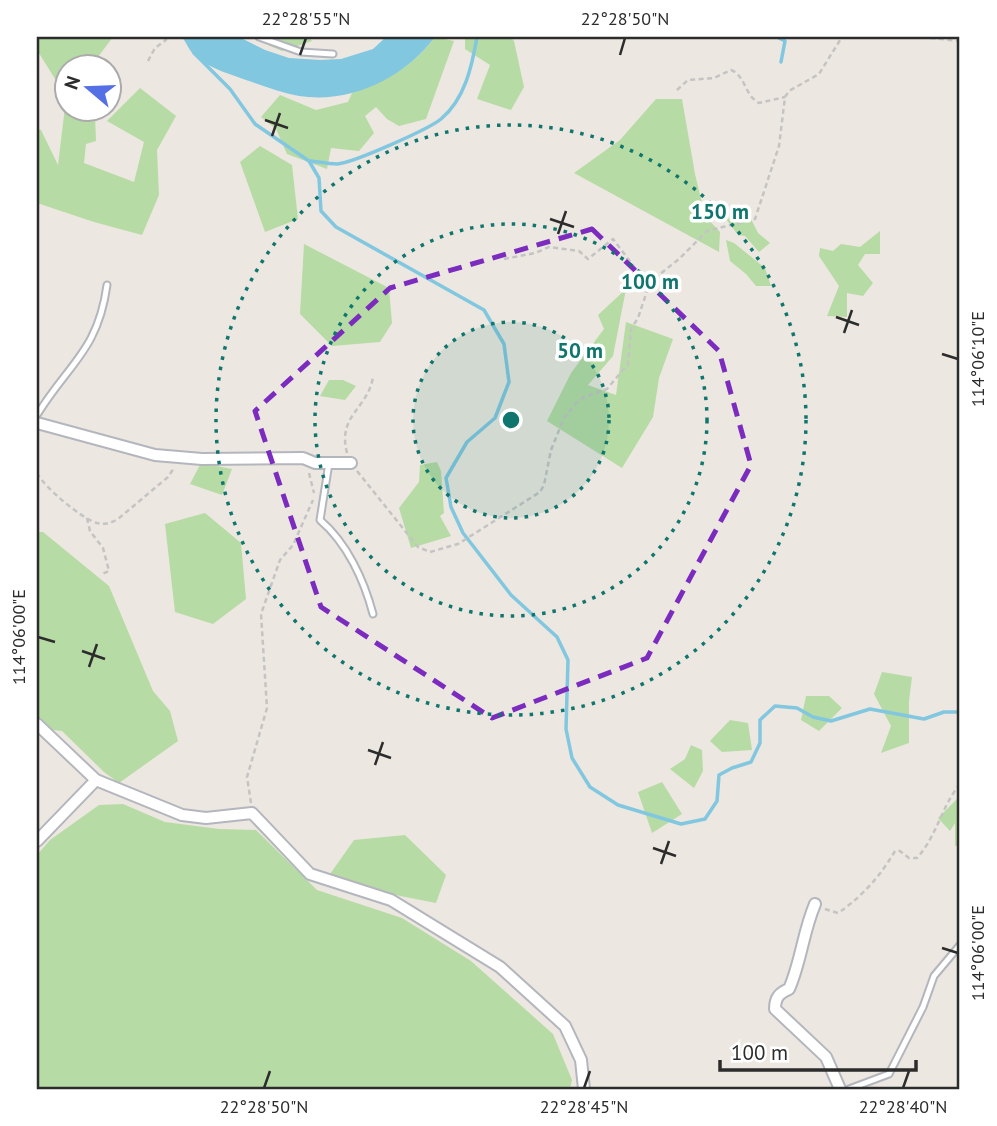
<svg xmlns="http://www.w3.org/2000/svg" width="997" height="1126" font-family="'PT Sans',sans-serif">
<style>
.green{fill:#b7dba4}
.water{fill:#81c7e0}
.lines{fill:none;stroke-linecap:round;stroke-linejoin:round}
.stream{stroke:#81c7e0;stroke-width:3.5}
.service-casing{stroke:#b4b6be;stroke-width:9}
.minor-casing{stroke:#b4b6be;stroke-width:14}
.path{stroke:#c4c4c4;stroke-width:2.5;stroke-dasharray:5 3.5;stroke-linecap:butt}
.service{stroke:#fff;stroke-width:5}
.minor{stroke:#fff;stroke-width:10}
.marked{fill:none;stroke:#7b2cbf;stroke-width:5;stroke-dasharray:14 9;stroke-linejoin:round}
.ticks{fill:none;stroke:#2c2c2c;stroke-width:2.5}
.ring{fill:none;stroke:#0f766e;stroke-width:3.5;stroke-dasharray:3.5 7}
.centre{fill:#0f766e;stroke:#fff;stroke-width:3.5}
.ring-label{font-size:21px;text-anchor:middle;font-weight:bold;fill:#0f766e;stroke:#fff;stroke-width:7;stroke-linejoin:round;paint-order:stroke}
.neatline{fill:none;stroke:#2c2c2c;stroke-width:2.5}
.ticks-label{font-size:18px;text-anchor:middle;fill:#2c2c2c}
</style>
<rect width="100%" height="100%" fill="#ece7e0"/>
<g class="green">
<polygon points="37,37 113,37 91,66 66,66 66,77 57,82 37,50"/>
<polygon points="269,37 309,37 312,41 282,51 268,45"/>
<path d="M435,37l19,4 -28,78 -27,7 -12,-7 -11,-12 -11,9 9,17 -15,18 -28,-3 -4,21 -40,-15 -11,-25 -15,-12 19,-22 36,15 32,-8 4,-9c34,-13 60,-25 83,-56z"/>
<polygon points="465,37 510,37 514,41 524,87 511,110 477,99 490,65 465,49"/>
<polygon points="140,88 176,116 157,150 159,195 142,235 94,222 37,203 37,129 41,130 58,165 65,107 95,115 96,141 86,144 84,163 134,182 144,142 107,121"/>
<polygon points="656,99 682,99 695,174 705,216 720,232 719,252 574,173 620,140"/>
<polygon points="260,146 292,165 298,219 265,232 240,162"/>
<polygon points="749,215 758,233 770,243 759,252 745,236 738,235 726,219"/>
<polygon points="880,231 880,254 865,254 858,265 873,283 863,296 847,293 847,317 827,316 839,286 819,256 820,248 833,251 841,244 860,247"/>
<polygon points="726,240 734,243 765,268 771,286 756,286 746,274 730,261"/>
<polygon points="304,244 389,288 392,323 380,342 332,346 300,314"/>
<polygon points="626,289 613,356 588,385 616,395 626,322 673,339 659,378 653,417 622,468 547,421 571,373 604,329 598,315"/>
<polygon points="329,380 343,380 356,386 345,400 320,396"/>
<polygon points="437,462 441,471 444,513 440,516 451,536 411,548 399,508 419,482 420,465"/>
<polygon points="201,463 232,469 222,495 190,484"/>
<polygon points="205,513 241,543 246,599 213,624 175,612 165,524"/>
<polygon points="37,532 43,532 109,586 153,691 170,711 178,741 119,783 104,772 62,731 37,728"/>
<polygon points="882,672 912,677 909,701 909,743 881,753 891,726 874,694"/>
<polygon points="806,696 829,696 842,708 819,731 801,720"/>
<polygon points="730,720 748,723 752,750 722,752 710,741"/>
<polygon points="691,745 702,750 703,771 694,788 670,769 685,759"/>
<polygon points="662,782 682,814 652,833 638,792"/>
<polygon points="957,799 960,799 960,846 955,846 955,823 950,831 938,818"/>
<polygon points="123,804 165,822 219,829 256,830 317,890 402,918 471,961 553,1034 572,1080 570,1089 37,1089 37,855 50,840 99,805"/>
<polygon points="405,835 446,875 436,903 380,892 328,877 354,840"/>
</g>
<path class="water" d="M182,37h57l26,13 24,8 31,2 21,-1 32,-10 13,-12h49c-31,41 -84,67 -136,59 -16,-3 -32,-9 -47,-14 -19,-7 -43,-13 -58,-27 -5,-5 -8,-13 -12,-18z"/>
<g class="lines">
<g class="stream">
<polyline points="749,37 758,37"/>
<polyline points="777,37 785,41 781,62"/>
<polyline points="194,53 230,89 255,124 309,161 319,178 321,211 336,227 484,310 504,344 509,382 495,418 467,442 446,478 451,507 463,533 511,595 557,637 568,660 566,729 572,758 590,787 618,805 681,824 705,819 717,801 719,775 732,768 751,762 760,743 760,720 775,706 797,708 813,717 831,721 870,709 924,719 944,712 960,712"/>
<path d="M311,161c8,1 18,3 26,3 16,-1 92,-35 104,-45 24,-20 31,-53 36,-82"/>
</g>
<g class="service-casing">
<g id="service">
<polyline points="259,37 301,52 333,54"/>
<path d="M37,415c31,-51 61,-64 70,-130"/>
<path d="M329,463l-9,57c27,23 44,60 53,94"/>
<polyline points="849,1089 889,1074 923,1007 934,976 960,945"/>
</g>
</g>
<g class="minor-casing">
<g id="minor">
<polyline points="37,423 155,455 202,459 303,458 315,463 351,463"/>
<polyline points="37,724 96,780 182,815 206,818 252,813 310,874 391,900 500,967 565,1026 581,1060 584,1089"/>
<polyline points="37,841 96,780"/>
<path d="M815,904c-12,28 -14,58 -26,85 -10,4 -14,9 -14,20l51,48 14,32"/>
</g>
</g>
<g class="path">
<polyline points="922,37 960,41"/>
<polyline points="148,61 155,48 166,40 164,37"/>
<path d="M677,90l11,-10 26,-2 17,-8c15,6 13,25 28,33l26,-6"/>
<polyline points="504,259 535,253 549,247 579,251 588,259 613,239 641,276 650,282"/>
<path d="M347,453c-10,-38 21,-44 26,-76"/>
<polyline points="357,471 418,547 430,552 458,544 540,492 544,485 551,450 564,418 575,404 584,397 607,389 628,364 631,329 638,318 650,282 679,259 707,231 755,219 779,146 785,97 789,91 819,74 842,37"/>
<path d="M37,473c7,14 45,46 60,50 8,2 14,0 21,-4l50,-42 6,-9"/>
<polyline points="309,473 314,493"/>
<polyline points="87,518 90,531 103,548 109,571 102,574"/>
<polyline points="251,803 247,777 267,708 261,614 280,560 293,545 313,500"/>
<path d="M825,909l13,4c24,-16 43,-38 57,-62h5l9,7h8c21,-24 24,-51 43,-74"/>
</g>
<use href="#service" class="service"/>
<use href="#minor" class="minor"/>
</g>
<path class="marked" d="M592,229l127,122 32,114 -104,193 -155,60 -171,-111 -66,-196 135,-123z"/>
<path class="ticks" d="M300,55l6,-17M620,55l5,-17M265,120l23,8M272,136l8,-23M550,219l24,8M558,234l8,-23M836,317l23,8M844,333l8,-23M942,354l16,5M38,637l17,5M82,651l23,8M89,667l8,-23M368,750l23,8M375,765l8,-23M653,848l23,8M661,864l8,-23M942,948l16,5M264,1088l6,-17M584,1088l6,-17M903,1088l6,-17"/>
<circle cx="511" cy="420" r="98" fill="#0f766e" fill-opacity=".12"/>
<g class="ring">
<circle cx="511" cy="420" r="98"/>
<circle cx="511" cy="420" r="196"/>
<circle cx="511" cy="420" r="295"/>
</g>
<circle cx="511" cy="420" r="10" class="centre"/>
<g class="ring-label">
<text x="720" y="219">150 m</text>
<text x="650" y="289">100 m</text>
<text x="580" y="358">50 m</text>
</g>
<rect width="997" height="1126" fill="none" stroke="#ffffff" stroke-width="77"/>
<g transform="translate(88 88) rotate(289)"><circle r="33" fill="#ffffff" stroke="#ababab" stroke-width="2"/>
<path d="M0-5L12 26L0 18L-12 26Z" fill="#5570e4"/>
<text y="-10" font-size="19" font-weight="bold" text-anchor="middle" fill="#2c2c2c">N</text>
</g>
<path d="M720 1060v10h196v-10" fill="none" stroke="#2c2c2c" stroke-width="3.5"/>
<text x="731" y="1060" font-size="21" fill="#2c2c2c" stroke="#ffffff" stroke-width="5" paint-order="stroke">100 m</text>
<rect x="38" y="38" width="920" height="1050" class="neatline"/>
<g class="ticks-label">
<text x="306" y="25">22°28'55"N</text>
<text x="625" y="25">22°28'50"N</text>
<text transform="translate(978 359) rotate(-90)" y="6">114°06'10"E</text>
<text transform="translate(19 637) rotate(-90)" y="6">114°06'00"E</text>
<text transform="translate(978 953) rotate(-90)" y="6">114°06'00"E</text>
<text x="264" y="1113">22°28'50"N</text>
<text x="584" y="1113">22°28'45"N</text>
<text x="903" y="1113">22°28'40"N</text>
</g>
</svg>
